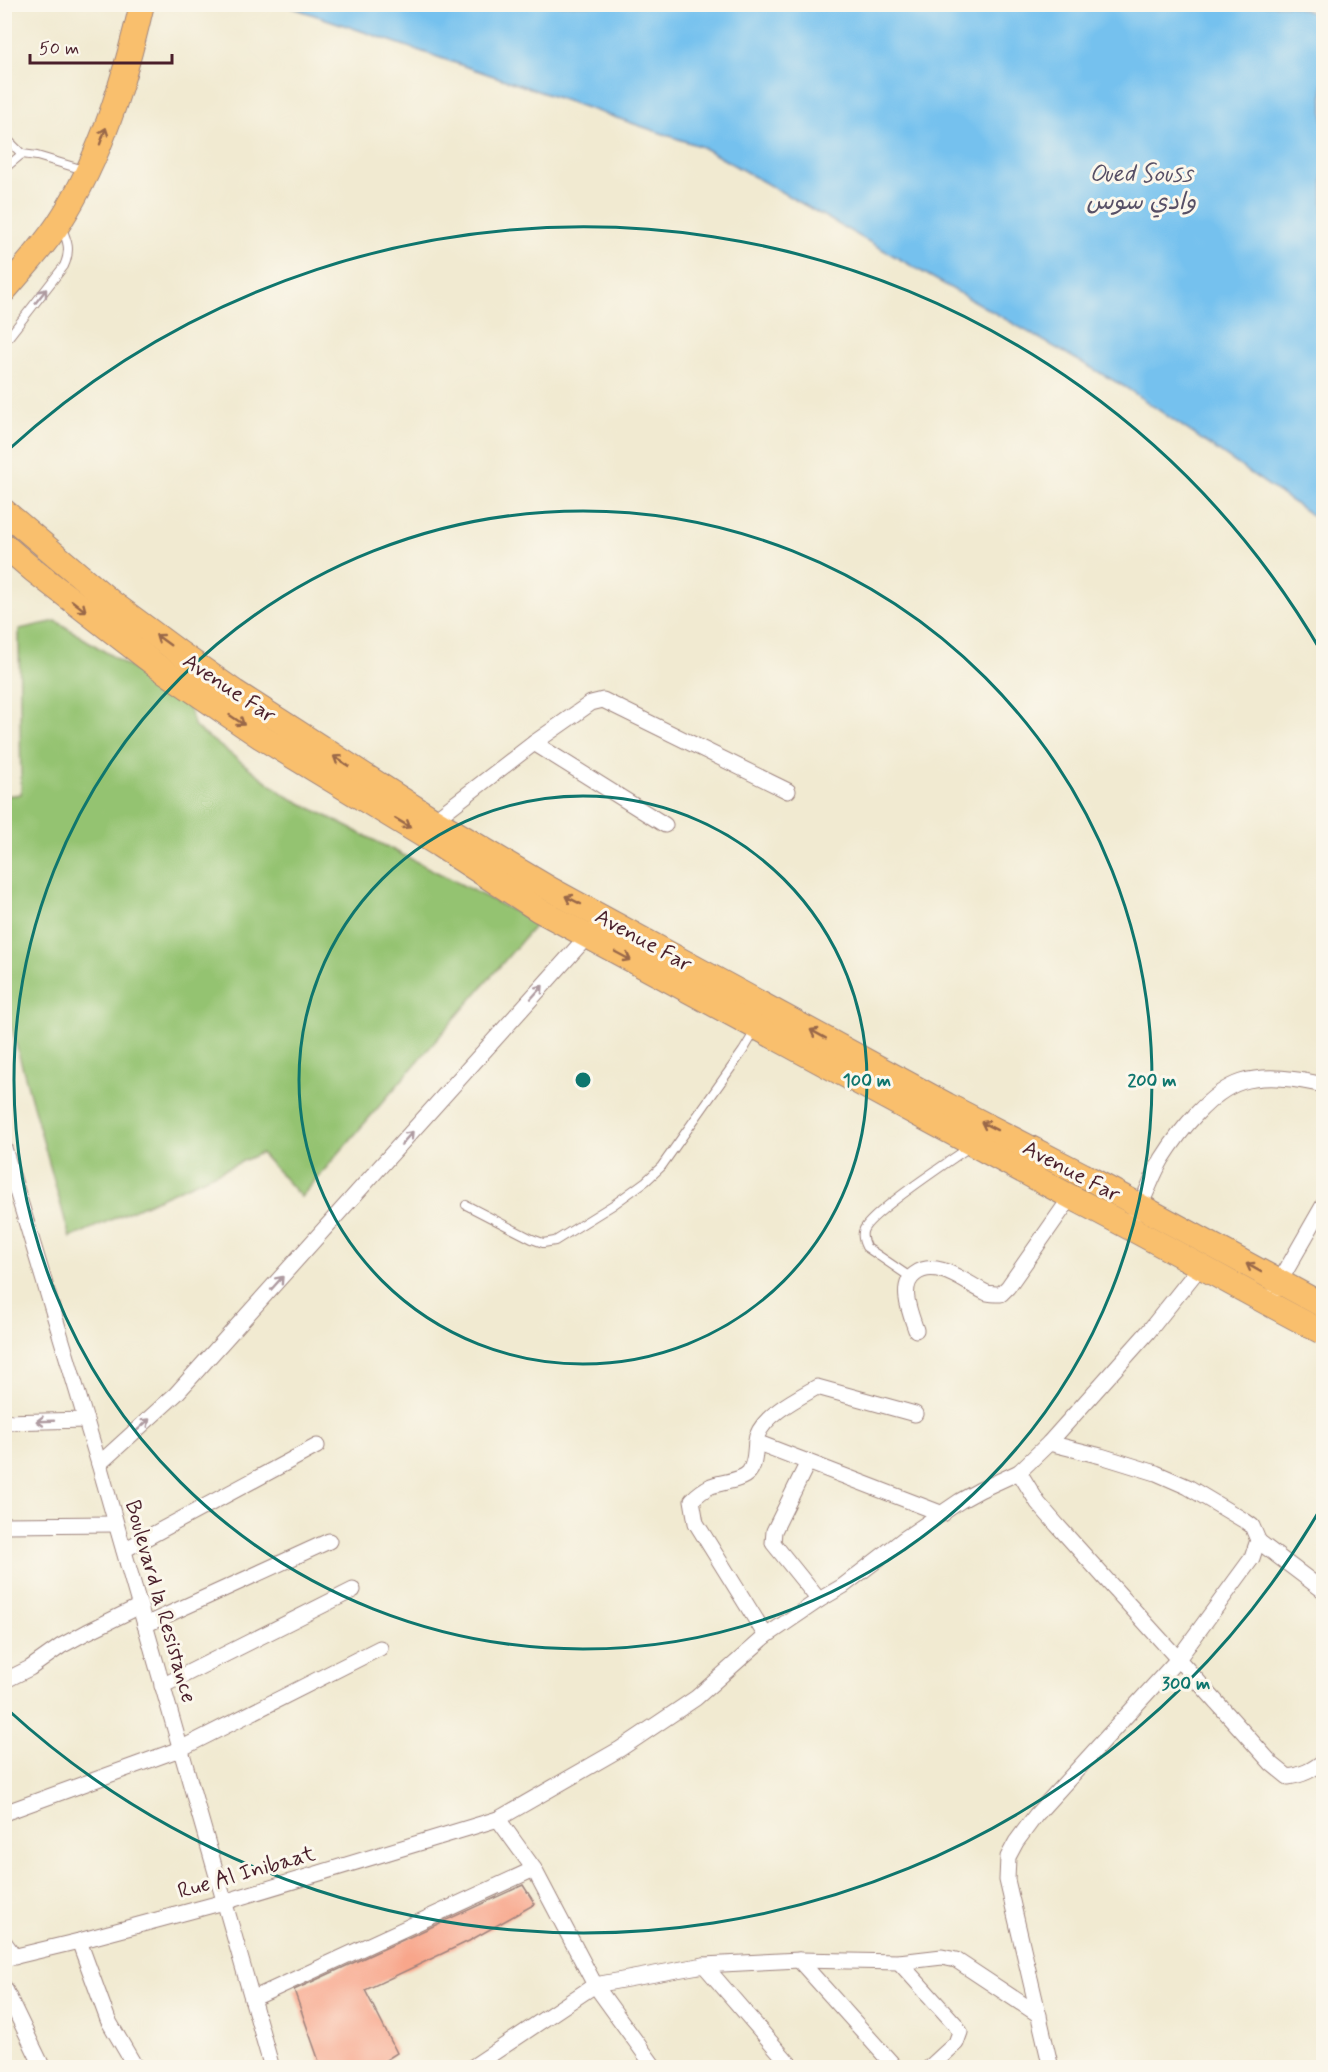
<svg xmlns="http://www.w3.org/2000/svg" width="1328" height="2072" font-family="Mynerve,'Playpen Sans Arabic',sans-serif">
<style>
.green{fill:#94c371;stroke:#6f714e;stroke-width:1.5}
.water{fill:#74c1ee;stroke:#5f708c;stroke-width:1.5}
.building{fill:#f8a68b}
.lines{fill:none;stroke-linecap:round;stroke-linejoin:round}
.service-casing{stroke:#9e847e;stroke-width:10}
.minor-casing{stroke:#9e847e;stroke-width:17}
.primary-casing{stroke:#9e847e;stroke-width:26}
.service{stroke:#fff;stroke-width:8}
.minor{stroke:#fff;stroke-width:15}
.primary{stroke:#f9bf6d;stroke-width:24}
.oneway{stroke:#996749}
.oneway2{stroke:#ae9aa0}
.ring{fill:none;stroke:#0f766e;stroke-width:3}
.labels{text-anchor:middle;stroke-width:6;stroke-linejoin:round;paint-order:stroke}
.street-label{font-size:22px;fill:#4a1f2b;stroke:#fbf7ec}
.water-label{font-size:24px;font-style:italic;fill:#575066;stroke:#fbf7ec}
.centre{fill:#0f766e;stroke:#fbf7ec;stroke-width:3}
.ring-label{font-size:18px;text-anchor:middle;font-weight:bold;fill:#0f766e;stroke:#fbf7ec;stroke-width:6;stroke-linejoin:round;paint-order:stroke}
</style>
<rect width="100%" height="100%" fill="#fbf7ec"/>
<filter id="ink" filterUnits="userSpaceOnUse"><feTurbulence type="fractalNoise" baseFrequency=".0167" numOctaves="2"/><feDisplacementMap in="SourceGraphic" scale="12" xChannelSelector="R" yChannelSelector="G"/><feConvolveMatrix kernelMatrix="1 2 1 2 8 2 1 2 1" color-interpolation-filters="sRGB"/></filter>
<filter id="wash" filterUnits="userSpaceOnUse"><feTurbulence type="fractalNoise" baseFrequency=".008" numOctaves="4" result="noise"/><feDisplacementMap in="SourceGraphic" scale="24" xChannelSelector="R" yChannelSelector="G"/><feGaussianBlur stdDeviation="1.35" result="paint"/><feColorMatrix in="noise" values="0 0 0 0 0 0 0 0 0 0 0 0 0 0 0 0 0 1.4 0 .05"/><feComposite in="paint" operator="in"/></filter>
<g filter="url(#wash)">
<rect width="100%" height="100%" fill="#f1ead1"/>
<polygon class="green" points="56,621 187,703 195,727 285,795 537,923 301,1197 261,1153 70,1238 5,1005 5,796 21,794 19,629"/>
<polygon class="water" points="1291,5 1323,17 1323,523 1125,387 702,147 285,5"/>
<g id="blocks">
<polygon class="building" points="523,1885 535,1904 469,1941 365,1990 397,2053 375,2067 321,2067 294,1990"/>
</g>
</g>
<g filter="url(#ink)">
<use href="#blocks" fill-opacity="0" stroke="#9e847e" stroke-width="1.5"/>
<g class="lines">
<g class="service-casing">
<g id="service">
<polyline points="4,136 22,154 37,156 84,170"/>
<polyline points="4,169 22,154"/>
<path d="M4,343l60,-77c7,-16 4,-24 -3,-40"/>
<polyline points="466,1205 532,1239 543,1243 555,1241 613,1205 646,1181 661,1167 743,1051 755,1031"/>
<path d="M910,1277l-44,-30c-3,-6 -5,-12 -2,-18 9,-18 86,-68 107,-83"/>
</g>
</g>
<g class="minor-casing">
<g id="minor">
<polyline points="534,743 665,825"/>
<polyline points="434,820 534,743 591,703 603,700 788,791"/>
<polyline points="4,1148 99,1464 272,2068"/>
<path d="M1136,1213c10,-17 16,-37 26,-54 17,-27 48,-67 79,-77 26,-8 56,-3 83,3"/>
<polyline points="1276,1288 1324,1204"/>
<path d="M916,1330c-5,-15 -18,-44 -1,-56 22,-17 51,10 72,19 4,1 9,1 14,1l7,-7 63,-90"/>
<polyline points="4,1422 86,1420"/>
<polyline points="756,1442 943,1514"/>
<path d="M1049,1443l52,13 55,17 32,14 57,34 7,5 6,14 -6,18 -74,101 94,105 16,13c15,-2 24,-7 36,-16"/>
<polyline points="808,1462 774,1531 773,1543 819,1600"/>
<polyline points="99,1464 176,1394 592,931"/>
<polyline points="4,1525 116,1524"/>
<polyline points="1258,1541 1324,1591"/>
<polyline points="124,1550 317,1446"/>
<polyline points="145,1625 329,1541"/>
<path d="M766,1636l-70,-113 -4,-23c6,-6 11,-10 19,-14 10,-4 31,-5 38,-14 8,-10 5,-25 8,-36 8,-22 41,-38 60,-49l98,27"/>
<polyline points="4,1681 30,1668 61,1646 87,1632 140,1606"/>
<polyline points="162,1686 353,1590"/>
<polyline points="4,1813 180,1749 380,1648"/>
<polyline points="498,1819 534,1869 595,1985 655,2068"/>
<polyline points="79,1941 108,2020 136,2068"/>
<polyline points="4,1942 15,1957"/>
<polyline points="4,1959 79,1941 224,1902 498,1819 620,1749 696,1698 766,1636 819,1600 843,1586 904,1539 960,1501 980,1490 1019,1472"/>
<polyline points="799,1960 896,2068"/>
<polyline points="899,1962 955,2024 960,2032 956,2043 929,2068"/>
<polyline points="704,1965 793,2068"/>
<polyline points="4,1987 43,2068"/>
<polyline points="252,1999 534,1869"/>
<polyline points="471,2068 595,1985 704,1965 799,1960 899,1962 942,1957 956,1960 1039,2015"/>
<polyline points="1051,2068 1007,1880 1008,1857 1016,1842 1036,1815 1178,1659 1057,1525 1038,1503 1019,1472 1049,1443 1148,1332 1200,1267"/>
</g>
</g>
<g class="primary-casing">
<g id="primary">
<path d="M4,291c19,-22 39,-44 55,-68 43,-67 65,-142 83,-219"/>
<polyline points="4,511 111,602 177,651 235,692 434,820 550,889 947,1105 1083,1175 1324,1306"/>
<path d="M4,545l29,25 124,96 104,71 178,108 100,65 532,287c85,43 168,92 253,136"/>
</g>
</g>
<use href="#service" class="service"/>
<use href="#minor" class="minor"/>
<use href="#primary" class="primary"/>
</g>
<defs><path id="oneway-shaft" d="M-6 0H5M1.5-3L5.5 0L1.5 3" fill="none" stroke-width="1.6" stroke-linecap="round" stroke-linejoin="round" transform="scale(1.5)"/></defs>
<g class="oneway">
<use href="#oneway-shaft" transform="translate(103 136) rotate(-70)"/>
<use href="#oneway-shaft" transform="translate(79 606) rotate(38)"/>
<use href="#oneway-shaft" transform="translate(163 640) rotate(-144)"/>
<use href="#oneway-shaft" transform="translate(237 720) rotate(34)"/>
<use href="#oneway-shaft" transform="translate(341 761) rotate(-147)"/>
<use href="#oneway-shaft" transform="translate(403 823) rotate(31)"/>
<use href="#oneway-shaft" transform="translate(573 900) rotate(-153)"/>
<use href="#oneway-shaft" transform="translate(623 956) rotate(28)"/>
<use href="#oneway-shaft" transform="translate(818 1034) rotate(-151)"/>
<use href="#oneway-shaft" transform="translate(989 1126) rotate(-153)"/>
<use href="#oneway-shaft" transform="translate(1254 1268) rotate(-151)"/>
</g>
<g class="oneway2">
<use href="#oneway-shaft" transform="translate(41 296) rotate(-52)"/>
<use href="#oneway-shaft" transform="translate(537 992) rotate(-48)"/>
<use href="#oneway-shaft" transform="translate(407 1138) rotate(-48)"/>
<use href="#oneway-shaft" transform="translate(277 1283) rotate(-48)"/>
<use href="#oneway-shaft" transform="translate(45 1421) rotate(178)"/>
<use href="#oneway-shaft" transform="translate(143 1425) rotate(-42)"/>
</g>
</g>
<g class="ring">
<circle cx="583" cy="1080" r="284"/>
<circle cx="583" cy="1080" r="569"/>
<path d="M1322 1506A853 853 0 0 1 7 1709M7 451A853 853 0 0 1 1322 653"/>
</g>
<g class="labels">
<g class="street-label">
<text transform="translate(230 687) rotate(34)" y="8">Avenue Far</text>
<text transform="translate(644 939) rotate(29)" y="8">Avenue Far</text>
<text transform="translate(1072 1170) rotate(28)" y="8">Avenue Far</text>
<text transform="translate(162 1601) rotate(74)" y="8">Boulevard la Resistance</text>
<text transform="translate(246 1871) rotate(-16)" y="8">Rue Al Inibaat</text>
</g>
<g class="water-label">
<text x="1141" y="181">Oued Souss<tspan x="1141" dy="28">وادي سوس</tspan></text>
</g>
</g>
<circle cx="583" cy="1080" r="9" class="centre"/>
<g class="ring-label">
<text x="867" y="1086">100 m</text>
<text x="1152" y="1086">200 m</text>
<text x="1186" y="1689">300 m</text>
</g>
<rect width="1328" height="2072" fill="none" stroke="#fbf7ec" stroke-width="24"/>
<path d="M30 54v9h142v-9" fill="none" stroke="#4a1f2b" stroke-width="3"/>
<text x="39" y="54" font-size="18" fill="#4a1f2b" stroke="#fbf7ec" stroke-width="4.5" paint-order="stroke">50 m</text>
</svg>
